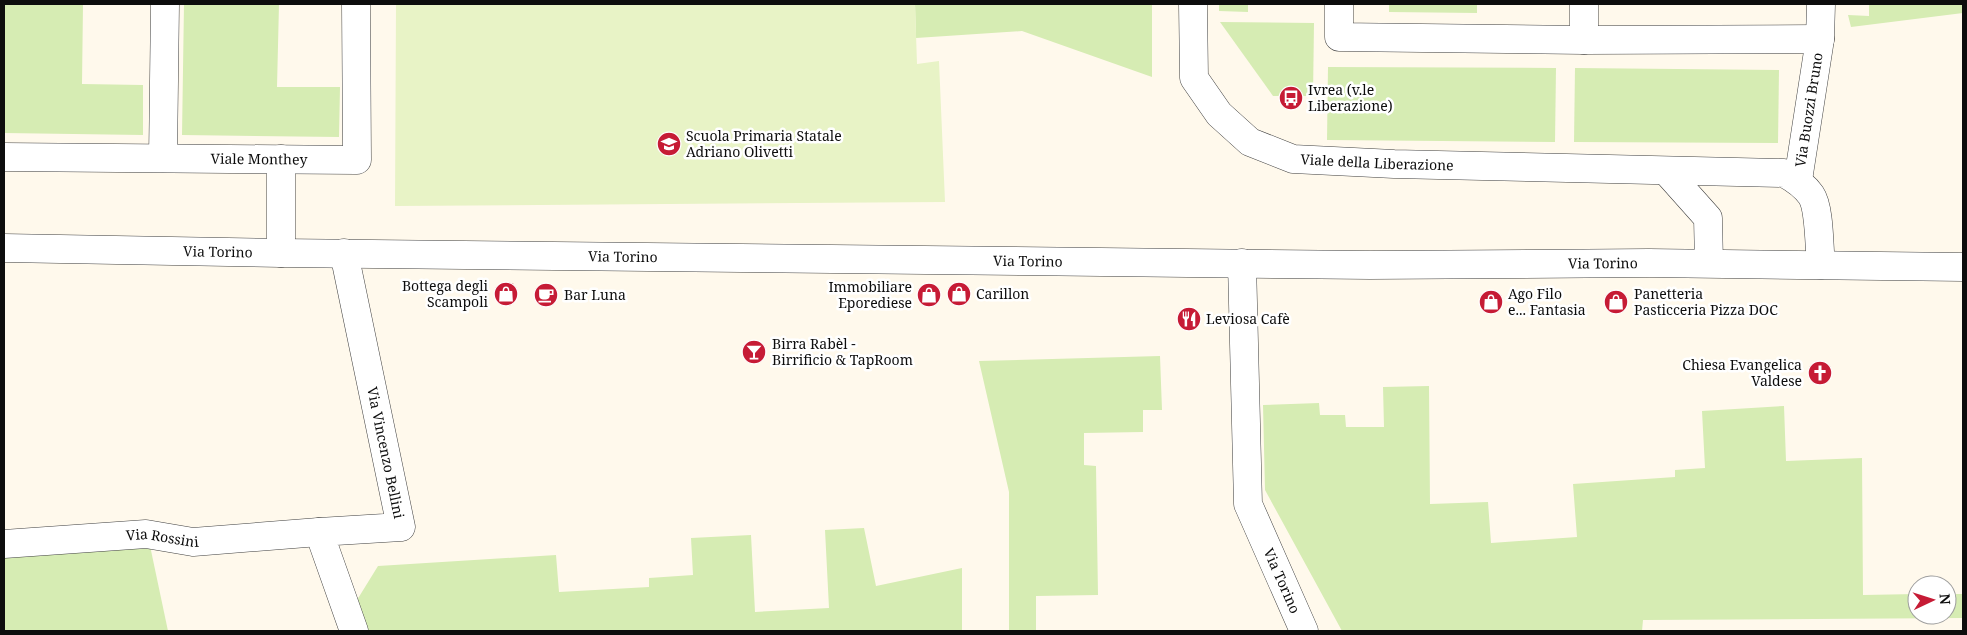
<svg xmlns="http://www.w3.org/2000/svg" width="1967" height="635" font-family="'Noto Serif',serif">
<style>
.green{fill:#d6ecb3}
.pitch{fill:#e8f3c6}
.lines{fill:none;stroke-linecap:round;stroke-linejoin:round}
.minor-casing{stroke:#404040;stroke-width:29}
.tertiary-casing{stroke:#404040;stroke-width:29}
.minor{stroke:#fff;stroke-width:28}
.tertiary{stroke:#fff;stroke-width:28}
.labels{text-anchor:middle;stroke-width:5;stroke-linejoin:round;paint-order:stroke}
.poi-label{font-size:14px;fill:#0d0d0d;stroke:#fff;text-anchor:start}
.street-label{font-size:14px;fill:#0d0d0d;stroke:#fff}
</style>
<rect width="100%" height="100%" fill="#fff9ec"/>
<g class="green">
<polygon points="4,4 83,4 82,84 143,85 143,135 4,133"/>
<polygon points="184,4 279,4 277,87 340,87 339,137 182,135"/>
<polygon points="915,4 1152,4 1152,77 1022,31 916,38"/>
<polygon points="1219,4 1248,4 1248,12 1219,11"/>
<polygon points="1389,4 1477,4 1477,13 1389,12"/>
<polygon points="1869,4 1963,4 1963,13 1851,27 1848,15 1869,16"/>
<polygon points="1220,22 1314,23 1313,96 1273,96"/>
<polygon points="1328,67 1556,68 1555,142 1327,140"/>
<polygon points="1575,68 1779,70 1778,143 1574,142"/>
<polygon points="1160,356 1162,410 1143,410 1143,432 1084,433 1084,465 1096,466 1098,595 1036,596 1036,631 1009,631 1009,492 979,361"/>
<polygon points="1429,386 1430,504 1488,502 1491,543 1577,537 1573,484 1675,477 1675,470 1705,468 1702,411 1784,406 1786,461 1862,458 1863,595 1917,594 1917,615 1947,615 1947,594 1963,594 1963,618 1643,620 1642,631 1342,631 1265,490 1263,405 1319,403 1320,415 1345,415 1346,427 1384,427 1383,387"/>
<polygon points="864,528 876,586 962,568 962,631 369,631 357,600 378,566 556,555 559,592 649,587 649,578 693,575 691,538 751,535 755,612 829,608 825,530"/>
<polygon points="149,541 168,631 4,631 4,552"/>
</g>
<polygon class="pitch" points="396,4 915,4 917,64 939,61 945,202 395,206"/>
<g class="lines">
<g class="minor-casing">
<g id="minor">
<path id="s1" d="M1193,4l1,74 25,36 31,28 43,17 101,5 390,9c11,6 20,12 27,22 9,13 8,54 10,70"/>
<polyline points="1339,4 1339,37 1584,40 1820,39"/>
<polyline points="1584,40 1584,4"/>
<path id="s2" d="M4,157l353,3 -1,-156"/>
<polyline points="163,158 165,4"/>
<polyline points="1667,172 1708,218 1709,263"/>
<path id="s3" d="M1798,180l22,-141 1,-35"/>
<polyline points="281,253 281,159"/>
<path id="s4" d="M344,253l57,274 -82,5 35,99"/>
<path id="s5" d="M1242,263l6,241 56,127"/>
<path id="s6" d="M4,544l142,-10 47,8 126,-10"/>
</g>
</g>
<g class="tertiary-casing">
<g id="tertiary">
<path id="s7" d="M4,248l277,5 1089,12 279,-2 314,4"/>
</g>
</g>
<use href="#minor" class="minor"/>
<use href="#tertiary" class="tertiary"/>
</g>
<defs>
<g id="bus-disc" transform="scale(1.25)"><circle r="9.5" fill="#c61b35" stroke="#fff"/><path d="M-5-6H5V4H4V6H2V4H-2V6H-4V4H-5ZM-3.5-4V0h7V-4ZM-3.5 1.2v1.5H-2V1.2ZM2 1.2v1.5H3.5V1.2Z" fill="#fff"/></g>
<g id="school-disc" transform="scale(1.25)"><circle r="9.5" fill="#c61b35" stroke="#fff"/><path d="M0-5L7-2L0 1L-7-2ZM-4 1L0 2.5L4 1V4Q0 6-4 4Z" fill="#fff"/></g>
<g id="shop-disc" transform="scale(1.25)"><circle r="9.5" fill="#c61b35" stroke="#fff"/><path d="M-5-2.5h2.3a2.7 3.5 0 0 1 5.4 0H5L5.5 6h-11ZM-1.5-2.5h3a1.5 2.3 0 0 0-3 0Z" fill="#fff"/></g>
<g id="cafe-disc" transform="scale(1.25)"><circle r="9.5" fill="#c61b35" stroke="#fff"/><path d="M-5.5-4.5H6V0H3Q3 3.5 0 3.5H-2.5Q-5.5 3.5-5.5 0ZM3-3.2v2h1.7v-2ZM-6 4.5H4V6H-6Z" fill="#fff"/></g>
<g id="restaurant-disc" transform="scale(1.25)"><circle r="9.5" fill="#c61b35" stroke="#fff"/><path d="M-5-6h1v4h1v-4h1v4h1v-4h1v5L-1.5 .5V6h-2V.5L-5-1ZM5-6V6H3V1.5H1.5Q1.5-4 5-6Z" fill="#fff"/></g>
<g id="bar-disc" transform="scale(1.25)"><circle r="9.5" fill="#c61b35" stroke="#fff"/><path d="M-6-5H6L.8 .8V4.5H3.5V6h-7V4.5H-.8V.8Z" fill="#fff"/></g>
<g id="church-disc" transform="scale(1.25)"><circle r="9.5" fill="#c61b35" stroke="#fff"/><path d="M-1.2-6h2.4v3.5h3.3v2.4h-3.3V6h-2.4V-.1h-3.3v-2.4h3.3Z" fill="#fff"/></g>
</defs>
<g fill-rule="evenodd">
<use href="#bus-disc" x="1291" y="98"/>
<use href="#school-disc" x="669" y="144"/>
<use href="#shop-disc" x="506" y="294"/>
<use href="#shop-disc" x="959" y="294"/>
<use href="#cafe-disc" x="546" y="295"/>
<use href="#shop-disc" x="929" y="295"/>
<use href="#shop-disc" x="1491" y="302"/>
<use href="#shop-disc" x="1616" y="302"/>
<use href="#restaurant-disc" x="1189" y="319"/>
<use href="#bar-disc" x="754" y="352"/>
<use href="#church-disc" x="1820" y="373"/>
</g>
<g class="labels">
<g class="poi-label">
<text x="1308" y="95">Ivrea (v.le<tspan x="1308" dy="16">Liberazione)</tspan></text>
<text x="686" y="141">Scuola Primaria Statale<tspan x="686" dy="16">Adriano Olivetti</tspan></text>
<text x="488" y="291" text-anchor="end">Bottega degli<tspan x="488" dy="16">Scampoli</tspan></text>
<text x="912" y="292" text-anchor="end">Immobiliare<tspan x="912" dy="16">Eporediese</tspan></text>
<text x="976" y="299">Carillon</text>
<text x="1508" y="299">Ago Filo<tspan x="1508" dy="16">e... Fantasia</tspan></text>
<text x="1634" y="299">Panetteria<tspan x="1634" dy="16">Pasticceria Pizza DOC</tspan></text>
<text x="564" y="300">Bar Luna</text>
<text x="1206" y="324">Leviosa Cafè</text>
<text x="772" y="349">Birra Rabèl -<tspan x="772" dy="16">Birrificio &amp; TapRoom</tspan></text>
<text x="1802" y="370" text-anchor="end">Chiesa Evangelica<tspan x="1802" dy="16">Valdese</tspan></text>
</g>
<g class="street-label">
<text dy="5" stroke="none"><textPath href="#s3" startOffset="71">Via Buozzi Bruno</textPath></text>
<text dy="5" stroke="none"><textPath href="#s2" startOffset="255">Viale Monthey</textPath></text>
<text dy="5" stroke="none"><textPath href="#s1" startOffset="290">Viale della Liberazione</textPath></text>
<text dy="5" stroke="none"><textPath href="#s7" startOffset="214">Via Torino</textPath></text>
<text dy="5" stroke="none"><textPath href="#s7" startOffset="619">Via Torino</textPath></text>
<text dy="5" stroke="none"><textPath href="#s7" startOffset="1024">Via Torino</textPath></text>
<text dy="5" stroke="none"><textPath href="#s7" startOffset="1599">Via Torino</textPath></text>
<text dy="5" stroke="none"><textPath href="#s4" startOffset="204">Via Vincenzo Bellini</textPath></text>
<text dy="5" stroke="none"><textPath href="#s6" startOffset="159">Via Rossini</textPath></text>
<text dy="5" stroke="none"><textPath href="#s5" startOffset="325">Via Torino</textPath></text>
</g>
</g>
<rect width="1967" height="635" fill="none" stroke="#0d0d0d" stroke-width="10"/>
<g transform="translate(1932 600) rotate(86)"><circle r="24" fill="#ffffff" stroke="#9e9e9e"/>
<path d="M0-4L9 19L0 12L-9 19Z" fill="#c61b35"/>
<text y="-8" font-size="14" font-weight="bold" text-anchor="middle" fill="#0d0d0d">N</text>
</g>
</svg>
